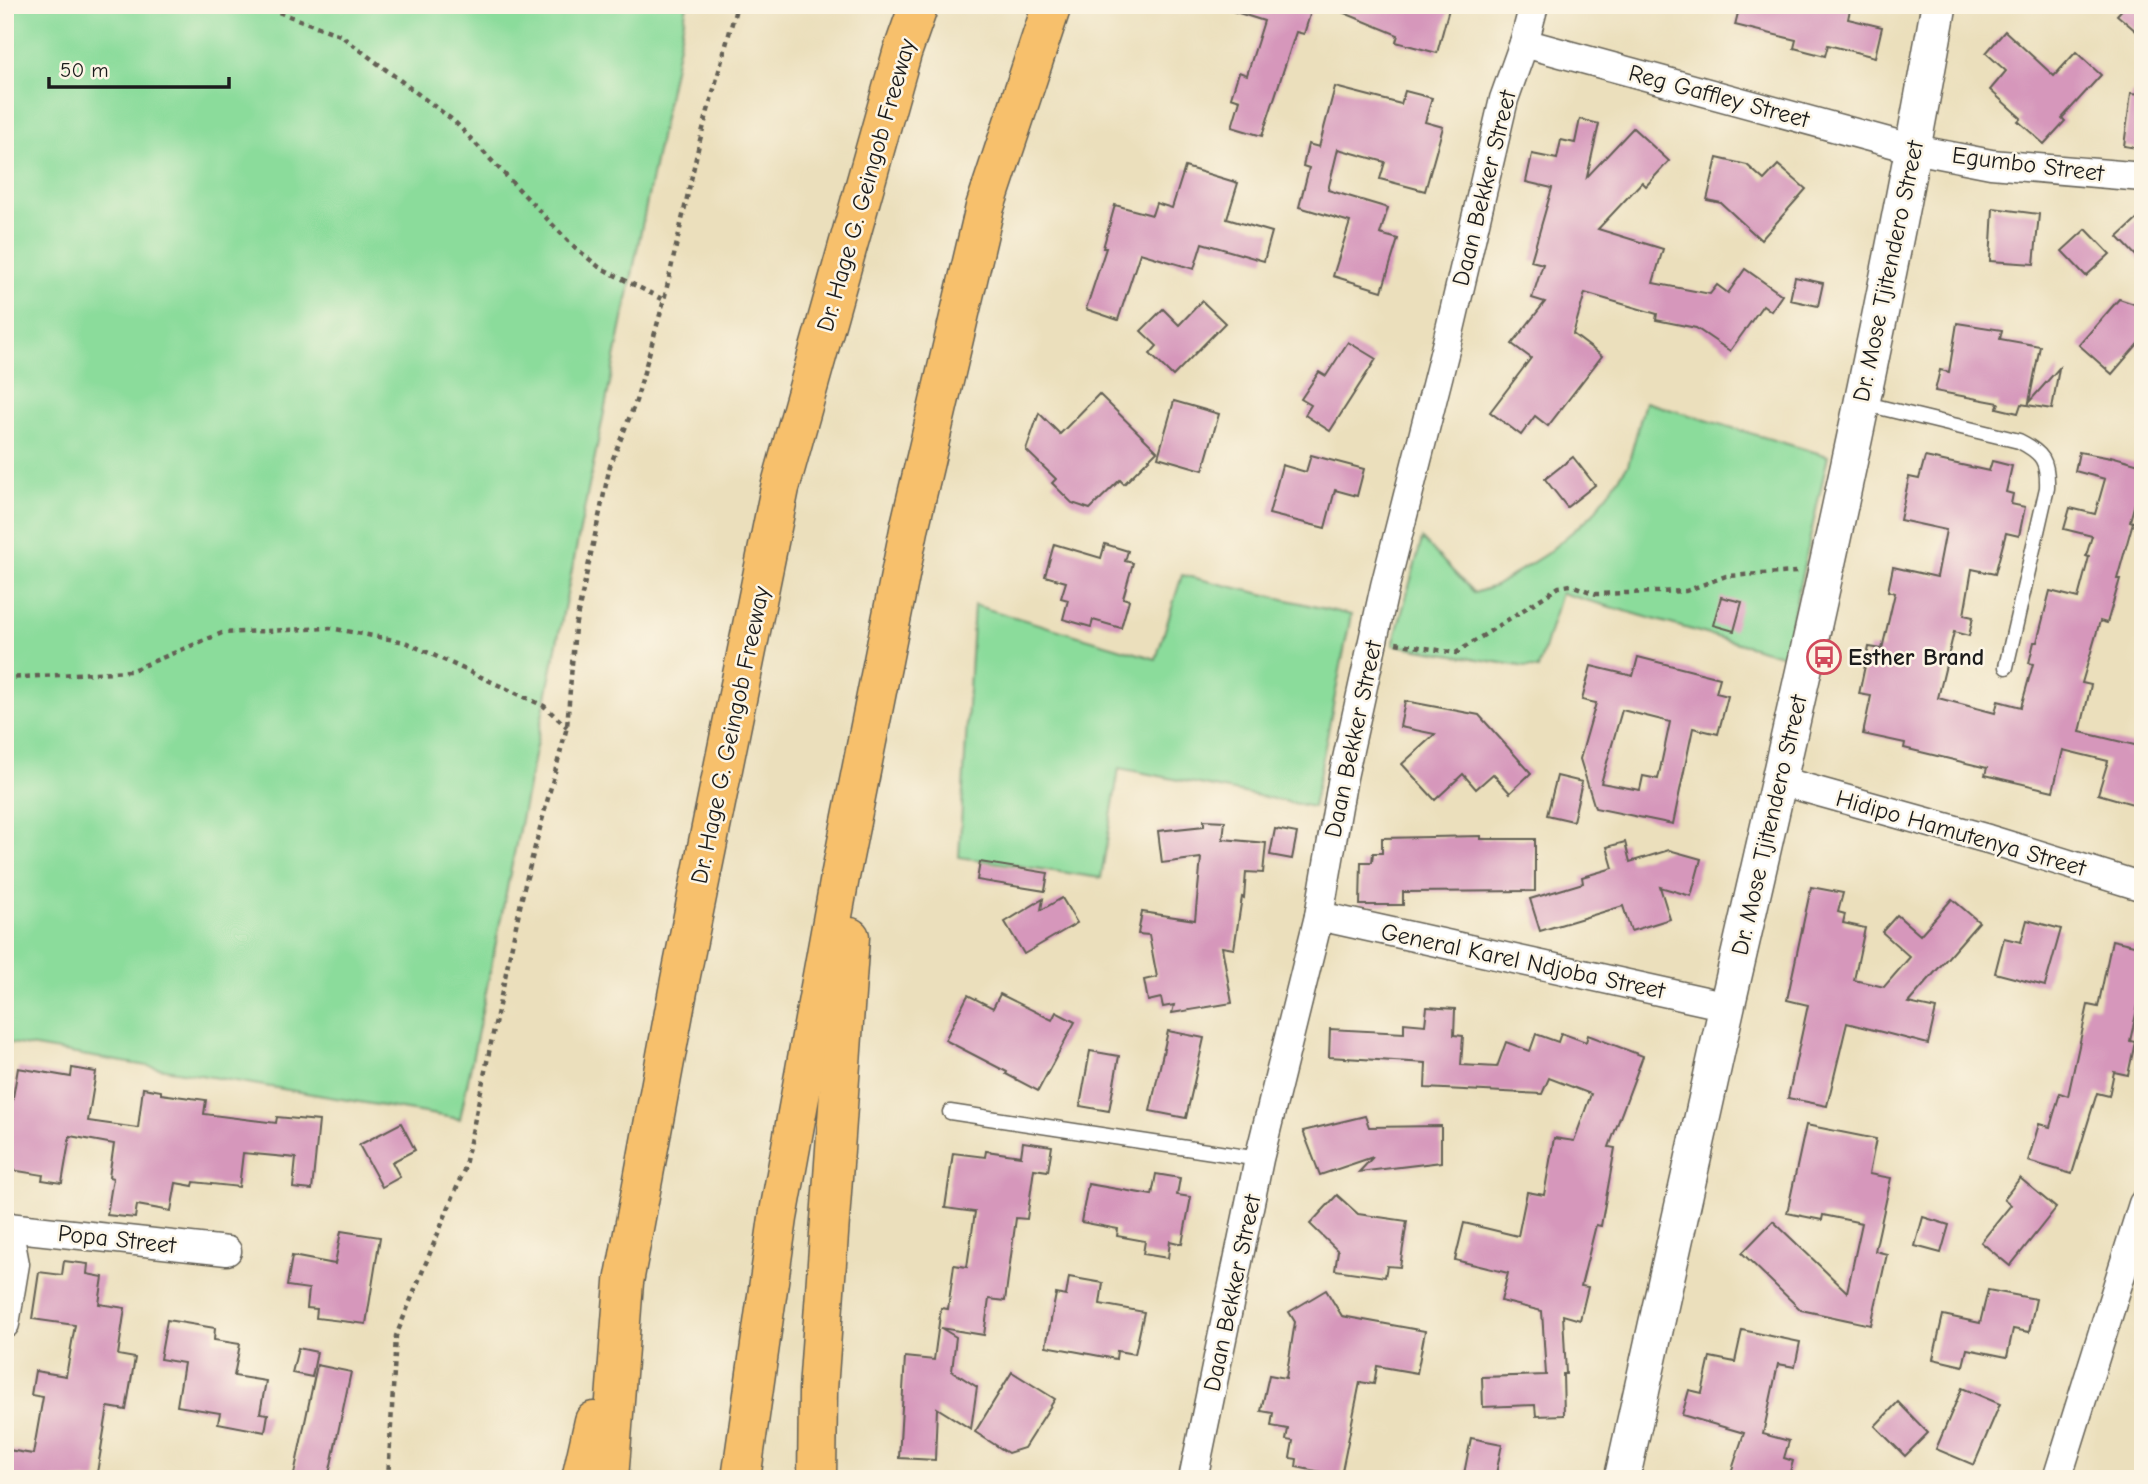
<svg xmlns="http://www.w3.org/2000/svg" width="2148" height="1484" font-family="'Comic Neue',sans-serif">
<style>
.green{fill:#8bdc9b;stroke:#547c5c;stroke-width:2}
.building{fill:#d697bb;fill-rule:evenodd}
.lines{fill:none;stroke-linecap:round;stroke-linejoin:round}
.service-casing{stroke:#646054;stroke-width:17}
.minor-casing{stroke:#646054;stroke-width:31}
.tertiary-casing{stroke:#646054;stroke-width:38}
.motorway-casing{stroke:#646054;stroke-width:41}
.path{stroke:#646054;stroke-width:4.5;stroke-dasharray:5 5;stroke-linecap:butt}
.service{stroke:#fff;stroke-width:14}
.minor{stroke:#fff;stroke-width:28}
.tertiary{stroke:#fff;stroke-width:35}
.motorway{stroke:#f7c06c;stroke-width:38}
.labels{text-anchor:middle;stroke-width:5;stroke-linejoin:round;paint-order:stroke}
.street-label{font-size:24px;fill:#1c1c1c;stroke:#fcf5e5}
.poi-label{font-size:24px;font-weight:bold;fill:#1c1c1c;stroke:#fcf5e5;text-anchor:start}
</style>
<rect width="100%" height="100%" fill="#fcf5e5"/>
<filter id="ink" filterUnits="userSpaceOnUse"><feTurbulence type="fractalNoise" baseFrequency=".0143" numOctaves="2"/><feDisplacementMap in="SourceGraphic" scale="14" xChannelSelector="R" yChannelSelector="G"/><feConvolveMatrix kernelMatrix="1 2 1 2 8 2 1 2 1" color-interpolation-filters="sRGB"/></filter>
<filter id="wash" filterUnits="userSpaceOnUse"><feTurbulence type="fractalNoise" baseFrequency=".00686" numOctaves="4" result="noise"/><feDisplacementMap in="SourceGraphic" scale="28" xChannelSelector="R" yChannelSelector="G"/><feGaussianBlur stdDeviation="1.57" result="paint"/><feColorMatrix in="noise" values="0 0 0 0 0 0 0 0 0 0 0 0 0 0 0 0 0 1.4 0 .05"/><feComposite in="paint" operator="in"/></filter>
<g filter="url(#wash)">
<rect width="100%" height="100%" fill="#ebdfbc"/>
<g class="green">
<polygon points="5,5 687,5 460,1119 5,1042"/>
<polygon points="1645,402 1828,456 1784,656 1561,593 1538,669 1393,645 1422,539 1474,593 1495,586 1546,554 1592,515 1628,465"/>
<polygon points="1182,575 1351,615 1313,807 1119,768 1101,878 959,857 974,605 1156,659"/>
</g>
<g id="blocks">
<g class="building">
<polygon points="1227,5 1313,5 1304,34 1296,32 1262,136 1232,127 1240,100 1231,97 1239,72 1247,75 1264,21 1226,9"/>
<polygon points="1325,5 1450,5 1437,53 1396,42 1398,35"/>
<polygon points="1740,5 1851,5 1848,19 1882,27 1875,57 1828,45 1825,56 1794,48 1796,40 1735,25"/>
<polygon points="2126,5 2143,5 2143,37 2117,15"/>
<polygon points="2005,31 2054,76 2076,52 2101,75 2062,118 2065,121 2044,144 2018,121 2021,118 1990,90 2006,71 1986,53"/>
<polygon points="1335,87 1401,104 1405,91 1432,98 1425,122 1443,127 1425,191 1380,179 1385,162 1338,149 1328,190 1388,208 1380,234 1398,239 1382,291 1333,276 1350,222 1299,207 1309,168 1303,166 1308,144 1319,147"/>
<polygon points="2131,93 2143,94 2143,149 2124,146"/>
<polygon points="1580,119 1599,124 1587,177 1633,128 1669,161 1646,186 1642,182 1598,229 1663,249 1653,283 1710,294 1717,285 1728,293 1745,269 1782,295 1771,311 1763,305 1730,351 1696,328 1656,320 1657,314 1585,293 1573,334 1602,356 1548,426 1535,416 1521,435 1490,412 1531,358 1512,344 1545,302 1532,298 1543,264 1531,261 1552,188 1526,182 1532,154 1557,159 1561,140 1575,143"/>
<polygon points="1717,158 1747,165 1764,180 1778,165 1806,189 1761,240 1721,203 1707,200"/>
<polygon points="1185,167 1238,183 1227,219 1272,232 1264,261 1202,243 1194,269 1140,253 1118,320 1086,309 1106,248 1103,248 1115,205 1152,215 1156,203 1172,208"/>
<polygon points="1993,208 2039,214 2034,264 1990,261"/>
<polygon points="2143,214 2143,263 2118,237"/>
<polygon points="2086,229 2110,254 2086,276 2062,251"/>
<polygon points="1795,277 1823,283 1818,306 1790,300"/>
<polygon points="2119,299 2143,307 2143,338 2112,374 2079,345"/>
<polygon points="1202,301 1225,323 1173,376 1150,354 1157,346 1141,331 1163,309 1179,325"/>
<polygon points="1957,323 2002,330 2000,339 2040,346 2029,402 2059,368 2052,409 2021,404 2018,413 1997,408 1999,403 1935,391 1940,370 1949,372"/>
<polygon points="1348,342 1376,359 1330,431 1305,415 1311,405 1301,399 1319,372 1326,376"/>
<polygon points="1099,394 1157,451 1124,484 1120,480 1090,509 1072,503 1052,483 1056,479 1026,450 1039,413 1060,434"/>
<polygon points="1174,401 1219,414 1203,470 1158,457"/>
<polygon points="2079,452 2111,458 2111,456 2143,465 2143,474 2130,521 2133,522 2117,579 2120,579 2107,623 2100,621 2082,683 2091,685 2080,732 2143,747 2143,807 2098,794 2108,761 2063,750 2053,791 1985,775 1987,768 1904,748 1905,743 1863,734 1871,696 1859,694 1869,647 1882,649 1895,593 1888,591 1893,567 1937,577 1946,530 1900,520 1909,477 1919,479 1925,457 1989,471 1992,461 2012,466 2006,492 2013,494 2011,504 2025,507 2019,536 2006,533 1995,574 1972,569 1964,615 1973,617 1969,636 1954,632 1938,698 1995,713 1998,701 2021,707 2033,664 2029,663 2034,642 2037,642 2050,591 2078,598 2089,557 2086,556 2092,536 2064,529 2070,508 2095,514 2105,479 2075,471"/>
<polygon points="1311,455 1364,469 1357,496 1335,490 1325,528 1269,514 1282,465 1306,472"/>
<polygon points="1573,457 1595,485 1567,507 1545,479"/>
<polygon points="1054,544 1101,558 1105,544 1128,551 1125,561 1133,563 1123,598 1129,600 1121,628 1093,620 1091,627 1063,619 1068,600 1061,598 1066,582 1045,576"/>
<polygon points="1721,597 1742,602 1734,631 1713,625"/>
<path d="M1638,657l82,21 -4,15 12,3 -10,38 -25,-6 -20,96 -78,-16 -15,-49 16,-56 -14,-3 9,-34 42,10zM1622,710l48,12 -12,57 -15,-3 -3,14 -39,-7z"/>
<polygon points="1405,701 1479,715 1531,773 1510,793 1493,774 1476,789 1463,774 1435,800 1402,764 1435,734 1400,727"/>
<polygon points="1557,776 1582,782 1573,821 1547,815"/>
<polygon points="1204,820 1225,821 1223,839 1266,843 1263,873 1246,872 1244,898 1242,897 1234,949 1222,947 1232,1003 1172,1013 1174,1005 1163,1007 1161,998 1148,1001 1144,980 1157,977 1149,935 1138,934 1142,912 1195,920 1201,858 1162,863 1158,831 1204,826"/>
<polygon points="1275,829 1297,833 1292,859 1270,855"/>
<polygon points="1481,836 1481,839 1535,839 1535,891 1403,892 1403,905 1360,905 1361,862 1372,862 1373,853 1382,853 1382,838"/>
<polygon points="1625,842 1630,862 1669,850 1701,859 1691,896 1660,887 1670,919 1631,931 1623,906 1540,931 1530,899 1583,883 1582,877 1613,868 1607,847"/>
<polygon points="980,862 1048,873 1045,891 977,880"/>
<polygon points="1811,887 1843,893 1838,912 1845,914 1843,923 1865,928 1854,980 1884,987 1910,957 1882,932 1897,915 1920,935 1952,899 1979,922 1908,1003 1936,1009 1928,1044 1847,1023 1827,1106 1788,1098 1808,1005 1787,1000"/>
<polygon points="1062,898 1077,923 1024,954 1005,922 1043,899 1041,910"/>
<polygon points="2027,920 2061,929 2045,986 1995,973 2004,938 2021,942"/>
<polygon points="2112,940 2143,947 2143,997 2140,996 2130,1041 2135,1042 2128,1075 2114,1072 2109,1096 2097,1093 2072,1174 2028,1161 2039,1124 2050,1127 2060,1093 2068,1096 2088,1005 2098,1007"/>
<polygon points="1000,994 1052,1020 1056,1012 1075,1022 1038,1091 1006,1074 1007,1072 945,1040 968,995 993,1008"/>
<polygon points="1427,1007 1455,1009 1454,1035 1463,1036 1461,1065 1497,1067 1506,1042 1530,1051 1536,1034 1558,1042 1561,1033 1586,1042 1588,1035 1643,1056 1609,1147 1615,1148 1601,1226 1596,1225 1581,1286 1588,1287 1580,1320 1563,1315 1566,1374 1563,1374 1564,1415 1536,1416 1535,1405 1483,1407 1482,1377 1546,1375 1542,1311 1501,1301 1508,1273 1455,1260 1464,1223 1518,1236 1527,1192 1544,1195 1554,1138 1574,1141 1591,1094 1549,1078 1542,1094 1425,1088 1426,1063 1329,1057 1330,1029 1404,1033 1404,1023 1425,1025"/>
<polygon points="1168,1031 1204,1038 1186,1118 1150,1111"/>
<polygon points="1090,1051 1119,1056 1109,1111 1080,1106"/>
<polygon points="18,1068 71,1077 72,1068 96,1072 88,1121 138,1128 143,1088 161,1091 161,1094 206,1100 204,1114 276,1123 277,1117 319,1121 312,1190 293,1188 296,1158 243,1153 239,1187 194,1182 193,1186 176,1183 171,1211 137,1205 135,1218 107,1215 113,1178 109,1177 114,1144 70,1136 62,1183 42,1180 43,1175 5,1169 5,1144"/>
<polygon points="1365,1116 1369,1127 1441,1126 1441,1162 1359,1172 1373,1157 1320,1175 1303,1131"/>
<polygon points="401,1123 415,1150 392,1162 400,1177 382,1187 359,1145"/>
<polygon points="1806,1125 1876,1139 1869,1174 1891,1178 1875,1251 1887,1254 1871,1325 1801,1310 1742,1253 1773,1221 1847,1292 1862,1223 1823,1215 1822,1220 1787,1213"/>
<polygon points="1023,1142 1052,1146 1048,1171 1034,1169 1027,1219 1016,1218 1005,1301 989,1299 984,1335 941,1328 956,1337 952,1371 977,1387 971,1429 937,1408 935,1460 899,1458 905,1357 934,1360 941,1308 948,1309 954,1265 967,1267 975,1212 945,1208 953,1153 985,1157 986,1151 1021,1156"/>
<polygon points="1156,1174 1180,1178 1177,1195 1191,1197 1182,1244 1170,1241 1168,1258 1143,1254 1145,1241 1117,1236 1118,1229 1081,1222 1088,1184 1152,1195"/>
<polygon points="2020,1178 2056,1208 2010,1266 1981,1242 2011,1205 2004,1199"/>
<polygon points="1337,1195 1358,1214 1407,1221 1400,1267 1387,1266 1385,1277 1335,1270 1338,1251 1310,1224"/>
<polygon points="1923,1217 1949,1225 1941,1253 1915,1246"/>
<polygon points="341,1231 380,1237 366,1324 316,1318 317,1309 307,1308 309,1289 287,1286 292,1256 335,1264"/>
<polygon points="64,1261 88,1264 87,1274 103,1277 99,1304 125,1308 118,1355 135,1358 126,1410 108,1407 96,1479 5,1479 8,1450 33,1454 43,1397 31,1395 35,1371 66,1376 75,1325 32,1319 39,1272 62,1275"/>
<polygon points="1069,1277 1103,1283 1100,1304 1144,1312 1135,1354 1117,1351 1116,1359 1046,1346 1056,1294 1066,1296"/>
<polygon points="1326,1290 1342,1316 1425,1331 1417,1373 1377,1366 1374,1384 1360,1382 1341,1476 1296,1467 1297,1459 1290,1458 1293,1441 1286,1440 1288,1429 1271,1426 1273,1413 1261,1411 1269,1375 1286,1378 1295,1322 1289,1312"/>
<polygon points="1988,1290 2036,1299 2029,1332 2013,1329 2007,1357 1967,1349 1963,1366 1933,1359 1943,1315 1980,1323"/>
<polygon points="167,1320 215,1328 214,1340 240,1344 234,1376 266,1381 260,1413 268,1414 265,1432 218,1423 220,1413 177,1406 184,1363 160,1359"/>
<polygon points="1742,1330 1800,1342 1795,1367 1778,1364 1763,1434 1789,1441 1784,1458 1793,1461 1788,1479 1729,1479 1744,1433 1682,1415 1689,1390 1702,1393 1710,1357 1735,1362"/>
<polygon points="298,1348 317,1352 312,1377 292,1373"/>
<polygon points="317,1365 351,1372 328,1479 293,1479"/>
<polygon points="1012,1372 1055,1399 1024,1448 1008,1453 975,1432"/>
<polygon points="1962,1388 2000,1404 1974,1465 1936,1449"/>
<polygon points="1898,1402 1928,1433 1905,1456 1875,1426"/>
<polygon points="1471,1438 1502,1444 1495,1479 1463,1479"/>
</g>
</g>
</g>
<g filter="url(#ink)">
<use href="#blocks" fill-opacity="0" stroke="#646054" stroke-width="2"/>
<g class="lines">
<g class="service-casing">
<g id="service">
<path d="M1862,403l157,38c24,12 29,20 28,47l-41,179"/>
<polyline points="950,1112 1259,1159"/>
</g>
</g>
<g class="minor-casing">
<g id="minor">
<polyline points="1524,43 1914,149 1991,164 2143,177"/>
<polyline points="1780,781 1988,839 2143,887"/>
<polyline points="1319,916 1727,1006"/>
<polyline points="5,1224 8,1227 15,1264 5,1324"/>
<polyline points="8,1227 227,1251"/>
<polyline points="1193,1479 1259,1159 1319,916 1343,777 1385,586 1447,342 1504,99 1524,43 1534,5"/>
<polyline points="2057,1479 2143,1204"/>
</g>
</g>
<g class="tertiary-casing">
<path id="tertiary" d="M1622,1479c35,-158 69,-316 105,-473 77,-332 153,-665 212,-1001"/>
</g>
<g class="motorway-casing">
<g id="motorway">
<polyline points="581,1479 594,1421"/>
<polyline points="609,1479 624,1282 680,980 780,488 902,53 919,5"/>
<polyline points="741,1479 778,1218 840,877 910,525 985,207 1052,5"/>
<polyline points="817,1479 818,1390 850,937"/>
</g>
</g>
<g class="path">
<polyline points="260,5 340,35 454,121 571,244 599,267 664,300"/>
<polyline points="1396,643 1456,653 1559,587 1571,585 1596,594 1686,591 1726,576 1797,572"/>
<polyline points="5,678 130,671 222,633 330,628 405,642 544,706 567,727"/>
<polyline points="388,1479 396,1336 464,1170 524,888 567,727 575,627 610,466 636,401 664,300 700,140 737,5"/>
</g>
<use href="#service" class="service"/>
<use href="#minor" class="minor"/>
<use href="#tertiary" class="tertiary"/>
<use href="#motorway" class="motorway"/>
</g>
</g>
<defs>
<g id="bus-ring" transform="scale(1.75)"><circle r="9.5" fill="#fcf5e5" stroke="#d1495b" stroke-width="1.5"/><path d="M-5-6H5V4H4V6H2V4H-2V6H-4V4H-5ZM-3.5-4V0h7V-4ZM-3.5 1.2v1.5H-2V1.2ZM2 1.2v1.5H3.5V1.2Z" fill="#d1495b"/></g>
</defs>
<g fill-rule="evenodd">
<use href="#bus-ring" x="1824" y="657"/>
</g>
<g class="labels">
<g class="street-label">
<text transform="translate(1719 96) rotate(15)" y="8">Reg Gaffley Street</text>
<text transform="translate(2028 164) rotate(7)" y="8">Egumbo Street</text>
<text transform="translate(866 185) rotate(-74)" y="8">Dr. Hage G. Geingob Freeway</text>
<text transform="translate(1484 188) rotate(-76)" y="8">Daan Bekker Street</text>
<text transform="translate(1888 271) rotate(-78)" y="8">Dr. Mose Tjitendero Street</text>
<text transform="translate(730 735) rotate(-78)" y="8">Dr. Hage G. Geingob Freeway</text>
<text transform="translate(1353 739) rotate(-78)" y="8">Daan Bekker Street</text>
<text transform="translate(1769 825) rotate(-77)" y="8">Dr. Mose Tjitendero Street</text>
<text transform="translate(1961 833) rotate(16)" y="8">Hidipo Hamutenya Street</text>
<text transform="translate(1523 961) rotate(12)" y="8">General Karel Ndjoba Street</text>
<text transform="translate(117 1239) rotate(6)" y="8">Popa Street</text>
<text transform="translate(1232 1293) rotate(-78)" y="8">Daan Bekker Street</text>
</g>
<g class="poi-label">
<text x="1848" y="665">Esther Brand</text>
</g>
</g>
<rect width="2148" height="1484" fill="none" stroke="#fcf5e5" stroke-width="28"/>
<path d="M49 77v10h180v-10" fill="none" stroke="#1c1c1c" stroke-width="3.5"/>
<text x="60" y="77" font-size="21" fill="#1c1c1c" stroke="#fcf5e5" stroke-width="5" paint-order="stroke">50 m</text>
</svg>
